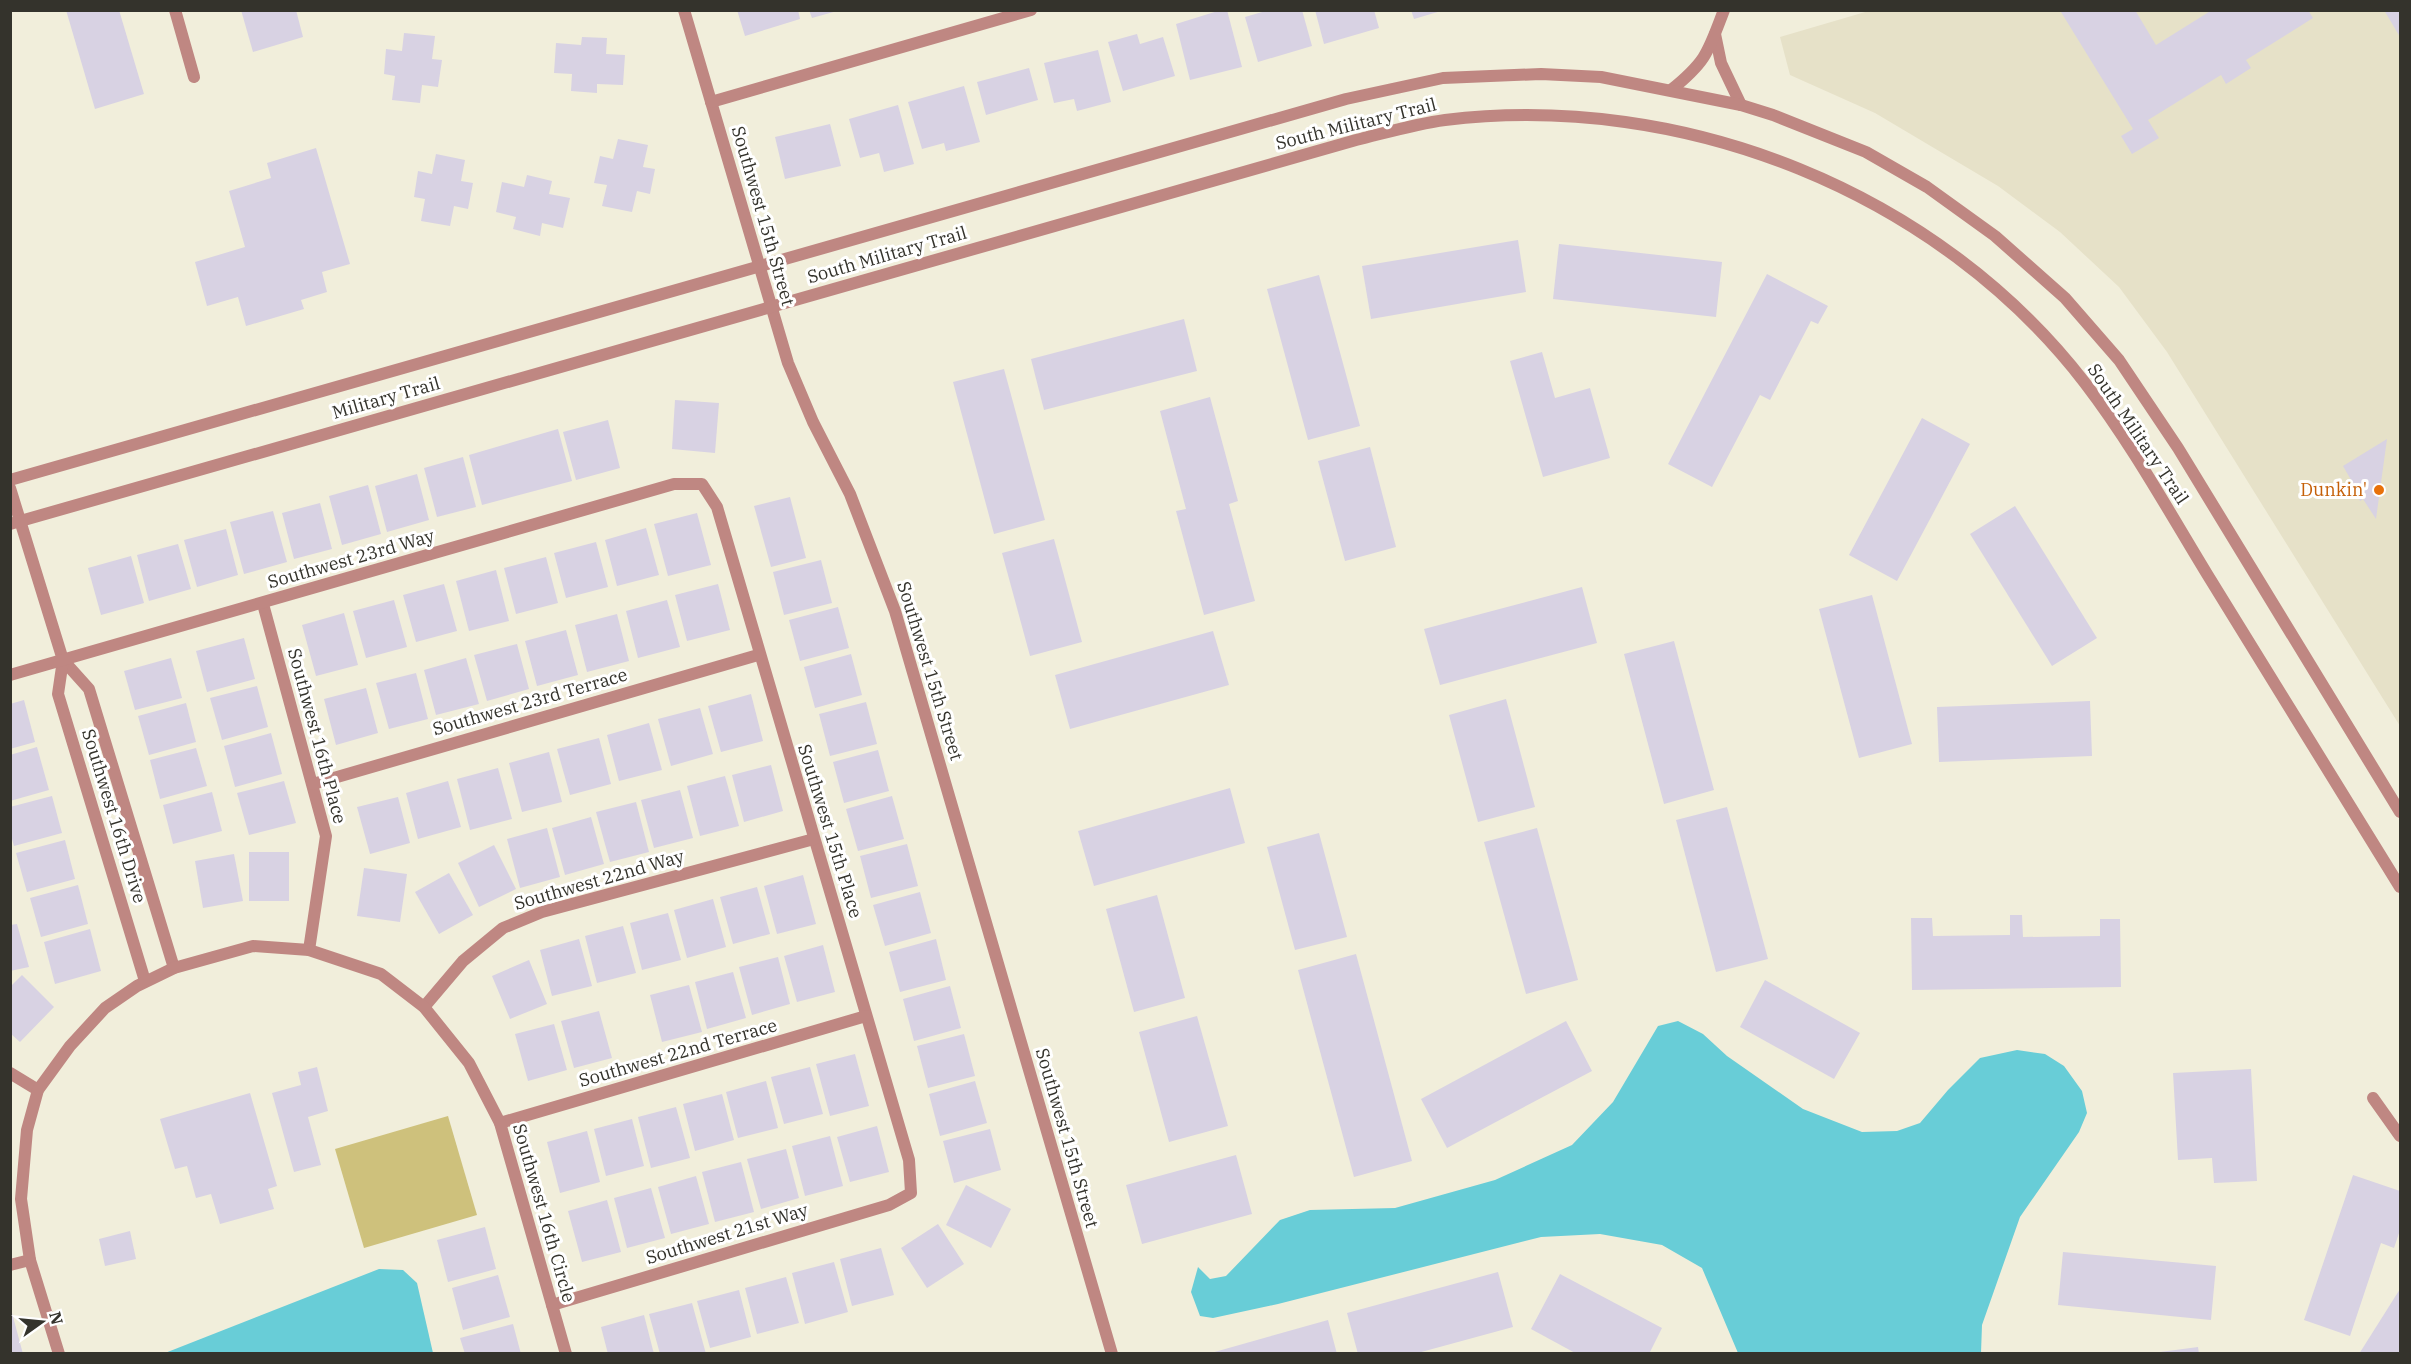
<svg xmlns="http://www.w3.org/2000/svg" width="2411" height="1364" font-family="'IBM Plex Serif',serif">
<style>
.built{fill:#e6e1c8}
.green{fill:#cec17c}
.water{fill:#68cdd7}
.building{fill:#d8d2e3}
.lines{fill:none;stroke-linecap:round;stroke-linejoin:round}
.minor{stroke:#bf8782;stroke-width:12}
.tertiary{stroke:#bf8782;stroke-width:12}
.food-dot{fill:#e8710a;stroke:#fff;stroke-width:2}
.labels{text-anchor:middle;stroke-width:6;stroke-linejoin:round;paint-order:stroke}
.street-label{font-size:18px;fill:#34332c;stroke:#fff}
.food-label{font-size:18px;fill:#c56008;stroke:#fff;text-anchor:end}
</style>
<rect width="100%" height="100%" fill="#f1eedb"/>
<polygon class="built" points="1872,10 2400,11 2400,726 2167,352 2119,287 2060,232 1998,186 1875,113 1790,75 1780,37"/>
<polygon class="green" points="448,1116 477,1215 364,1248 335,1149"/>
<g class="water">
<polygon points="1678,1021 1703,1034 1727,1056 1803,1109 1862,1132 1897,1131 1920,1123 1948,1090 1980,1058 2017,1050 2045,1054 2064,1066 2082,1091 2087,1113 2079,1132 2020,1217 1982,1325 1981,1353 1738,1353 1702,1268 1662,1245 1600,1234 1541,1237 1278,1304 1213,1318 1200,1316 1191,1292 1198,1267 1210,1279 1226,1276 1280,1220 1310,1210 1395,1208 1495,1180 1572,1145 1613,1102 1658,1026"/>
<polygon points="379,1269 403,1270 417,1283 433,1353 165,1353"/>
</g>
<g class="building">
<polygon points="66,10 119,10 144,94 95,109"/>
<polygon points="241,10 296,10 303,37 253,52"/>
<polygon points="737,10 798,10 800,19 745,36"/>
<polygon points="809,10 837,10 837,11 812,18"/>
<polygon points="1221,10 1227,10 1242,67 1190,80 1176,24"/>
<polygon points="1269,10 1302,10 1312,46 1258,62 1245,17"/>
<polygon points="1315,10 1374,10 1379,28 1324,44"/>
<polygon points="1411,10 1441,10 1441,11 1414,19"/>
<polygon points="2064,10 2135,10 2156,45 2212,10 2308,10 2313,18 2246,60 2251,68 2226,84 2221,75 2148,120 2159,138 2132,154 2121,136 2133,129 2061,12"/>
<polygon points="2384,10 2400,10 2400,37"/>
<polygon points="404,33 435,36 432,59 442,60 438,87 422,85 420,103 392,100 395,76 384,74 386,49 402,51"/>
<polygon points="1137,34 1140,44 1163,37 1175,76 1123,91 1108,42"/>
<polygon points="582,37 607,38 606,54 625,55 623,85 597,84 597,93 571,91 572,74 554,73 556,43 581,45"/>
<polygon points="1098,50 1111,102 1077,111 1074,99 1054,103 1044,63"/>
<polygon points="1029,68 1038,100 986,115 977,82"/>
<polygon points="964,86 980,142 946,151 944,143 922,149 908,102"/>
<polygon points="898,105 914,164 884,172 879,153 860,158 849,119"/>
<polygon points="830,124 841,166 785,179 775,137"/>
<polygon points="618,139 648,145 643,167 655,169 650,194 637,191 632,212 602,206 607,185 594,183 600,156 613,159"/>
<polygon points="316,148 350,264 322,272 327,292 301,300 304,309 246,326 238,297 207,306 195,262 245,247 229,191 271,178 267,163"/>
<polygon points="436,154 465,160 461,181 473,183 468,209 454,206 450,226 421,221 425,199 414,197 418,171 432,174"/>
<polygon points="527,175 552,181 549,194 570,198 563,228 542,223 540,236 513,229 516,217 496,212 502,182 524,187"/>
<polygon points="1518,240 1526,292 1371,319 1362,266"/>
<polygon points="1559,244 1722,262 1716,317 1553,299"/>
<polygon points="1767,274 1828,306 1818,324 1811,321 1770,400 1760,395 1712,487 1668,464"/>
<polygon points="1319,275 1360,426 1308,440 1267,289"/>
<polygon points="1184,319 1197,371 1044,410 1031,359"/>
<polygon points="1542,352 1555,398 1590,388 1610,458 1543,477 1510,361"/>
<polygon points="1004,369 1045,520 994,534 953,382"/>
<polygon points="1210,397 1238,501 1229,504 1255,601 1204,615 1176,511 1186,509 1160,411"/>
<polygon points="675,400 719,403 715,453 672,449"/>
<polygon points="1922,418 1970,444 1897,581 1849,555"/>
<polygon points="608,420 620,468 576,480 563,432"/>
<polygon points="558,429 572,481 482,505 469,455"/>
<polygon points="2387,439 2376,519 2363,499 2360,501 2351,487 2354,485 2343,466"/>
<polygon points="1370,447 1396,547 1345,561 1318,461"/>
<polygon points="463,457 476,507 437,517 424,468"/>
<polygon points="417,474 429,520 387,532 375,486"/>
<polygon points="368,485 381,534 342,545 329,496"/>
<polygon points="790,497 806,558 771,567 754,506"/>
<polygon points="320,503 332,549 294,559 282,513"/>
<polygon points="2015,506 2097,638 2052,666 1970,534"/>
<polygon points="273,511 287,562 244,574 230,522"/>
<polygon points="697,513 711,565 668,576 654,524"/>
<polygon points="646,528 659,575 617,586 605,540"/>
<polygon points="226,529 238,575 197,587 184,540"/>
<polygon points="1054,539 1082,642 1030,656 1002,553"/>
<polygon points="596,542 608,587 566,598 554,553"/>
<polygon points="178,544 191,589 149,601 137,555"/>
<polygon points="131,556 144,603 101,615 88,568"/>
<polygon points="546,557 558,603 516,614 504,568"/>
<polygon points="821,560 832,603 784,615 773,572"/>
<polygon points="496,570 509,621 469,631 456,581"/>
<polygon points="444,584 457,631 416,642 403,595"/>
<polygon points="718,584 730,630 687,641 675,595"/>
<polygon points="1582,587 1597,643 1440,685 1424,629"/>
<polygon points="1872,595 1912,744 1859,758 1819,609"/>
<polygon points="394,600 407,647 366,658 353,611"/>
<polygon points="667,600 680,647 638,658 626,611"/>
<polygon points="838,607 849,648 800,661 789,620"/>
<polygon points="344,613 358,665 316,676 302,625"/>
<polygon points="617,614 629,661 587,672 575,625"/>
<polygon points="566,630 578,675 537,686 525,641"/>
<polygon points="1213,631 1229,685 1070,729 1055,675"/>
<polygon points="244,638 255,679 207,692 196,651"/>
<polygon points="1674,641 1714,790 1664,804 1624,654"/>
<polygon points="517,644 529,689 487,701 474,655"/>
<polygon points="851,654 862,695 815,708 804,667"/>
<polygon points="171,658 182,698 135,710 124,671"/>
<polygon points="466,658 479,704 436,715 424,670"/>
<polygon points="416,673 428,719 389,729 376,683"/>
<polygon points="257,686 268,727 222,740 210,698"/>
<polygon points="366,688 378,733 336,745 324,699"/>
<polygon points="751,694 763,741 721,752 708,706"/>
<polygon points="1506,699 1535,807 1478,822 1449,715"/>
<polygon points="24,700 35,742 10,749 10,704"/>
<polygon points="2090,701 2092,756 1939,762 1937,707"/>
<polygon points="866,702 877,744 830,756 819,714"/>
<polygon points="186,703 196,742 149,755 138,716"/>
<polygon points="700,708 713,754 671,766 658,719"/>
<polygon points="649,723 662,770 619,781 607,735"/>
<polygon points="271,733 282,774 235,787 224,746"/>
<polygon points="599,738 611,784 570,795 557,749"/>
<polygon points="37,747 49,790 10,801 10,755"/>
<polygon points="196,748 207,786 160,799 150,760"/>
<polygon points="878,750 889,791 844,803 833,762"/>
<polygon points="549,752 562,802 522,812 509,763"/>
<polygon points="771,765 783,811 744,822 732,775"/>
<polygon points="498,768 512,819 470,830 457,779"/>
<polygon points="725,776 739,826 700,836 687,786"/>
<polygon points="284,781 296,823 249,835 237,793"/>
<polygon points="448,781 461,827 418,839 406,793"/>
<polygon points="1230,788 1245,843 1094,886 1078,831"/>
<polygon points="680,790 693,838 654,848 641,800"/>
<polygon points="212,792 222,831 173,844 163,805"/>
<polygon points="52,796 62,833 14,846 10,832 10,807"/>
<polygon points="892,796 904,839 858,851 846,809"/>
<polygon points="398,797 410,843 370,854 357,807"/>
<polygon points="636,802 649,852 610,862 596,812"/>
<polygon points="1727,807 1768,959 1716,972 1676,820"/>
<polygon points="591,817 604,864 565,875 552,828"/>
<polygon points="547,828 560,877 520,888 507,839"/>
<polygon points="1537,828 1578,980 1526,994 1484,842"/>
<polygon points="1319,833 1347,937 1295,950 1267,847"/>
<polygon points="65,840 75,879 27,892 16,853"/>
<polygon points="907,844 918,886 871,898 860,856"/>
<polygon points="494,845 516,889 479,907 458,863"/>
<rect x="249" y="852" width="40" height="49"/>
<polygon points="234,854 243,901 203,908 195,861"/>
<polygon points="364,868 407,874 400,922 357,916"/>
<polygon points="449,873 473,915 439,934 415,892"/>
<polygon points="803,875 816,924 777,934 764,886"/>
<polygon points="78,885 88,924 41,937 30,898"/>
<polygon points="757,887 770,934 733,944 720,897"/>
<polygon points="920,892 931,933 885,946 873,905"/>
<polygon points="1157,895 1185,998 1134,1012 1106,909"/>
<polygon points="713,899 726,947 687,958 674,910"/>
<polygon points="668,913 681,960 642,970 630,923"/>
<polygon points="2010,915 2022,915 2023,937 2100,936 2100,919 2120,919 2121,987 1912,990 1911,918 1932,918 1933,936 2010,935"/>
<polygon points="17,924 29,967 10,971 10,925"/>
<polygon points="623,926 636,973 597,983 585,936"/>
<polygon points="90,929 101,971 55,984 44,942"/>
<polygon points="579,939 592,986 552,996 540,950"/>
<polygon points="936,939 946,980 900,992 889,952"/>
<polygon points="823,945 835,992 797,1002 784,956"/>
<polygon points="1356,954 1412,1161 1354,1177 1298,970"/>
<polygon points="778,957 790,1004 752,1015 739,967"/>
<polygon points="529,960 547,1004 510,1019 492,976"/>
<polygon points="733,972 746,1018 707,1029 695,982"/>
<polygon points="22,975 54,1007 20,1042 10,1033 10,987"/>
<polygon points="1765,980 1860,1033 1834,1079 1740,1027"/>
<polygon points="689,985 702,1032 662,1042 650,995"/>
<polygon points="950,986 961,1028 914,1041 903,999"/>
<polygon points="599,1011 612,1058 574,1068 561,1021"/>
<polygon points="1197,1016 1228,1126 1169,1142 1139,1032"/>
<polygon points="1566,1021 1592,1071 1447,1148 1421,1099"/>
<polygon points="554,1024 567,1070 528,1081 515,1034"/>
<polygon points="964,1034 975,1076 928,1088 917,1046"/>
<polygon points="855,1054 869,1106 830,1116 816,1064"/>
<polygon points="317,1067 328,1111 308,1117 321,1165 294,1172 272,1093 301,1085 298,1072"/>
<polygon points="810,1067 823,1114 784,1124 771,1077"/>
<polygon points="2251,1069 2257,1181 2214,1183 2212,1158 2178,1160 2173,1073"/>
<polygon points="766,1081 778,1128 738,1138 726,1092"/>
<polygon points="975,1081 987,1123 940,1136 929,1094"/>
<polygon points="250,1093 277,1186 268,1189 274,1209 220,1224 211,1194 196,1198 187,1166 175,1169 160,1119"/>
<polygon points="722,1094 734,1140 695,1151 683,1104"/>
<polygon points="676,1107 690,1158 651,1168 638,1117"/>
<polygon points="632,1119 644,1166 606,1176 594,1129"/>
<polygon points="877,1126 889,1172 850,1182 837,1137"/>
<polygon points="990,1129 1001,1170 954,1183 943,1141"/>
<polygon points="587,1131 600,1182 560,1193 547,1142"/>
<polygon points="830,1136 843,1186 805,1196 792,1146"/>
<polygon points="786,1149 799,1198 761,1209 747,1159"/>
<polygon points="1236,1155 1252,1214 1142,1244 1126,1185"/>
<polygon points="741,1162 754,1212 715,1222 702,1172"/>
<polygon points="2353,1175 2400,1191 2400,1230 2394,1248 2381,1243 2350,1336 2304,1320"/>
<polygon points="696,1176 709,1224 671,1234 658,1187"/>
<polygon points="966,1185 1011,1209 991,1248 946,1225"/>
<polygon points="651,1188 665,1238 627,1248 614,1198"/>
<polygon points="607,1200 621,1252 582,1262 568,1211"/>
<polygon points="938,1224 964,1264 927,1288 901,1248"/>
<polygon points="485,1227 496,1269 448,1282 437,1240"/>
<polygon points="130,1231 136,1259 105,1266 99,1239"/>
<polygon points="881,1248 894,1295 852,1306 840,1259"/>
<polygon points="2063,1252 2216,1266 2211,1320 2058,1305"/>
<polygon points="834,1262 848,1312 805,1324 792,1273"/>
<polygon points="1498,1272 1513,1327 1414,1354 1358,1354 1347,1313"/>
<polygon points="1560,1274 1662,1328 1649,1354 1577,1354 1531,1329"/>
<polygon points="498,1275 510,1317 463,1330 452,1288"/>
<polygon points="786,1277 799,1323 757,1334 745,1288"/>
<polygon points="2400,1289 2400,1354 2359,1354"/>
<polygon points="739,1290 751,1337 710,1348 697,1301"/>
<polygon points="692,1303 706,1354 660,1354 649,1314"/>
<polygon points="11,1309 23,1354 10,1354"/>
<polygon points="644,1315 654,1354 608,1354 601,1327"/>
<polygon points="1328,1320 1337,1354 1211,1354 1211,1353"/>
<polygon points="513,1324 521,1354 465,1354 460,1338"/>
<polygon points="2198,1347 2199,1354 2160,1354 2160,1352"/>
</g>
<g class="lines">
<g class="minor">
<polyline points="175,10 194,77"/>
<polyline points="684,10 788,363 813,422 850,494 895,611 1112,1354"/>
<polyline points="1715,34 1721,63 1741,105"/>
<path d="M1671,90c36,-29 37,-38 53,-80"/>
<polyline points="711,102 1031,10"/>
<polyline points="10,488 63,660 89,689 174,968"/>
<polyline points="263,604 326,836 309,950"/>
<polyline points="63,660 58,694 145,981"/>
<polyline points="10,675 674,484 702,484 717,507 909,1160 911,1193 889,1205 552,1305"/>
<polyline points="313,784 758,655"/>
<polyline points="424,1007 463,961 503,928 542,912 814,839"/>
<polyline points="10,1073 38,1090"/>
<polyline points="2373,1098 2400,1136"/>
<polyline points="500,1123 866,1016"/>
<polyline points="10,1265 30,1260"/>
<polyline points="59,1354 30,1260 21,1199 27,1130 38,1090 70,1046 105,1008 137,986 174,968 253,946 309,950 381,974 424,1007 469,1063 500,1123 566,1354"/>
</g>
<g class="tertiary">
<polyline points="10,480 1346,99 1443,78 1541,74 1601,77 1741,105 1773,115 1866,152 1927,187 1995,236 2065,298 2119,360 2178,448 2400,812"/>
<path d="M10,524l1346,-384c29,-7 59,-16 89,-20 239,-29 493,72 640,263 46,60 83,127 122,191 64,104 129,209 193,313"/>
</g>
</g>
<circle class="food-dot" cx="2379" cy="490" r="6"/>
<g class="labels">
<g class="street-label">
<text transform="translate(1356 124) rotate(-14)" y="6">South Military Trail</text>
<text transform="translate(763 216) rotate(74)" y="6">Southwest 15th Street</text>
<text transform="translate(887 255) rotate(-16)" y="6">South Military Trail</text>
<text transform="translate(386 398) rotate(-16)" y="6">Military Trail</text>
<text transform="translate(2138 434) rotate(56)" y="6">South Military Trail</text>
<text transform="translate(351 559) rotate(-16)" y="6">Southwest 23rd Way</text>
<text transform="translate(930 671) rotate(73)" y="6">Southwest 15th Street</text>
<text transform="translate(530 702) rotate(-16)" y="6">Southwest 23rd Terrace</text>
<text transform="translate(317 736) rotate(75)" y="6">Southwest 16th Place</text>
<text transform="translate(114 816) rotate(73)" y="6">Southwest 16th Drive</text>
<text transform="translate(830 831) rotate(73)" y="6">Southwest 15th Place</text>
<text transform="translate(599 880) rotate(-16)" y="6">Southwest 22nd Way</text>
<text transform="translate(678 1053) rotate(-16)" y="6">Southwest 22nd Terrace</text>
<text transform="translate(1067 1138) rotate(74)" y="6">Southwest 15th Street</text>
<text transform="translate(544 1213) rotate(74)" y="6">Southwest 16th Circle</text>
<text transform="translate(727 1234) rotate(-17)" y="6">Southwest 21st Way</text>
</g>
<g class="food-label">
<text x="2367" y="496">Dunkin'</text>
</g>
</g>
<rect width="2411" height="1364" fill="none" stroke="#34332c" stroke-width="24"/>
<g transform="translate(42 1322) rotate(75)" stroke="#ffffff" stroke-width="4.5" paint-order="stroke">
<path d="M0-4.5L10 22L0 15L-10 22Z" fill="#34332c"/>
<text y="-9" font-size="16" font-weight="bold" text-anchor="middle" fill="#34332c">N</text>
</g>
</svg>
